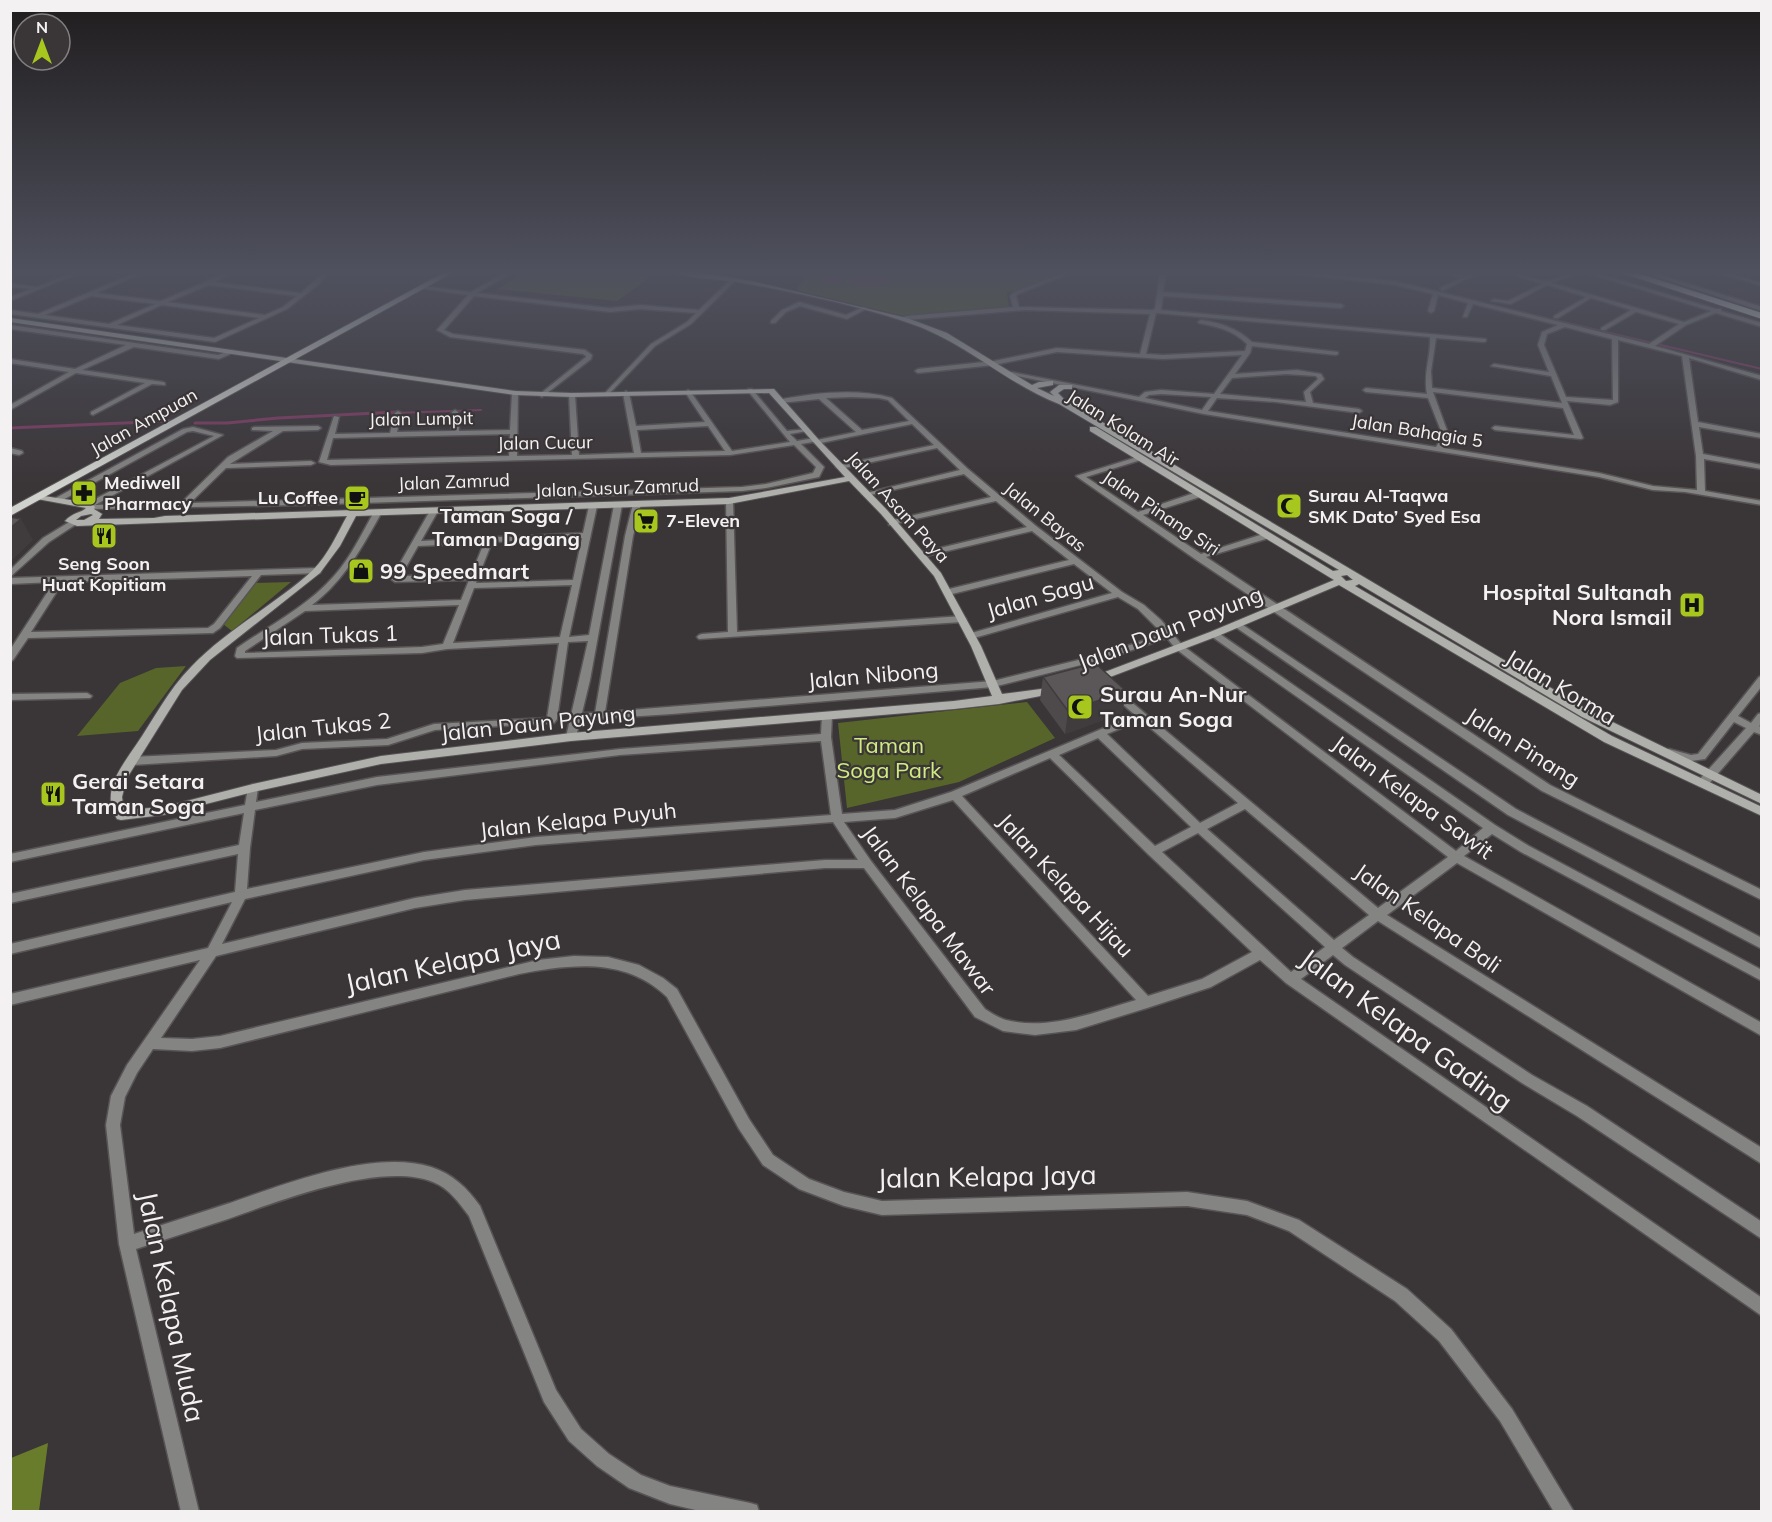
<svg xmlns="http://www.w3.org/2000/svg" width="1772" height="1522" font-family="Mulish,sans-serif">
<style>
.green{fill:#57652a}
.forest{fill:#697c2c}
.water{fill:#803b62}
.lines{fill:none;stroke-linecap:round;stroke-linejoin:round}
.stream-far1{stroke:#803b62;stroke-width:2}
.stream{stroke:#803b62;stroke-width:3}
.street-casing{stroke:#585355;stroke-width:3}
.secondary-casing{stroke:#585355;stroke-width:2}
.primary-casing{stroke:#585355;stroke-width:2}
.highway-casing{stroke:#585355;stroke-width:2}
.street{fill:#848482;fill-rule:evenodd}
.secondary{fill:#afb0ac;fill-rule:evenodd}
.primary{fill:#d0d2cd;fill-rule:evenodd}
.highway{fill:#eff0eb;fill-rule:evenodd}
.wall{fill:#4e4a4c}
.shaded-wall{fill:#403c3e}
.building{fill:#5b5658;stroke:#403c3e;stroke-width:1.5}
.labels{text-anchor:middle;stroke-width:4.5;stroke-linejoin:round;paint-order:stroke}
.far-street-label{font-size:18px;fill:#f4f1f3;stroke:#3a3537}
.far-poi-label{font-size:18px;font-weight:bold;fill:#f4f1f3;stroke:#3a3537;text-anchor:start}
.far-neighbourhood-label{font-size:20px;font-weight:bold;fill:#f4f1f3;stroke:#3a3537}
.poi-label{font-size:22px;font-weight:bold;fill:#f4f1f3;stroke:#3a3537;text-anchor:start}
.street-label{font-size:22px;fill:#f4f1f3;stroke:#3a3537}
.park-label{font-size:22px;fill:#d0eb80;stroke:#3a3537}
.near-street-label{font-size:27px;fill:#f4f1f3;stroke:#3a3537}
</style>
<rect width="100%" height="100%" fill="#3a3537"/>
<g class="green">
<polygon points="525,272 606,272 650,277 617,301 498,289"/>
<polygon points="808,272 1068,272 1007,293 1009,307 904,316 796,290"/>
<polygon points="291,582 232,631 223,624 254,583"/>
<polygon points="186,666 138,731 77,736 120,683 156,668"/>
<polygon points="1027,702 1055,738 959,782 847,808 838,723"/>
</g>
<polygon class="forest" points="48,1443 39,1511 11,1511 11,1458"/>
<polygon class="water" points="830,272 882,272 889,285 850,285 849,283 856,277 851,273 844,273 840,276 842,284 823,284"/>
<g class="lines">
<g class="stream-far1">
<polyline points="1359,278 1393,281"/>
<polyline points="1438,292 1762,369"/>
<polyline points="366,414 481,410"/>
</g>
<g class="stream">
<polyline points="195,423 227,423 278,418 397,412"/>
<polyline points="10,428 170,421"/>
</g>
<g class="street-casing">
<g id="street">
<polygon points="74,272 82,272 10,301 10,297 31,289 10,287 10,283 37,287"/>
<path d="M137,272h8l-48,21 64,8 67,-29h7l-21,10 87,11 23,-21h5l-10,12 -32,25 -72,33 -205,-28v-4l28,4zM209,285l88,11 -14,11 -18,8 -97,-13zM91,296l64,8 -46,20 -64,-9zM162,305l97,13 -45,20 -97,-13z"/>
<polygon points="506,272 513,272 477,293 610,308 640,305 699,310 731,279 736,280 691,324 655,346 607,396 605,395 605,393 651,344 687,322 696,313 640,309 610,312 474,296 444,330 453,334 585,350 592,355 591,359 542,397 540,396 540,394 586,357 586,356 583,354 450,337 437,330 468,295 419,288 422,286 471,292"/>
<path d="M1066,272h8l-56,22 -2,2 3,11 133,3 3,-1 5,-37h6l-3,20 178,12 3,2 -3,2 -178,-12 -2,14 325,29v2l-2,1 -48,-4 -5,33 1,17 130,15 -11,-27 -60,-10 3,-2 55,8 -11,-27 4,-13 16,-7 -85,-21 -6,13h-4l5,-14 -30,-8 -4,16 -3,2 -3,-2 5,-17 -38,-9 -114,-13h22l92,9 254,63 30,-20 -43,-12 -31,18h-4v-2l30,-18 -40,-12 -33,20h-4v-2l32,-19 -39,-12 -36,19 -20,-3 3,-2 14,2 34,-17 -36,-12c13,0 31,10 41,9 12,-1 20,-9 32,-9l-27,11 132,39 27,-11 -127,-39h9l123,37h5v2l41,12v4l-46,-14 -30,12 -31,21 107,30v4l-73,-22 9,64 64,12v4l-63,-11 4,27 59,11v4l-58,-10 1,32 57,10v4l-77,-13 -32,-2 -54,-13 -395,-63 -196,-40 3,-2 128,25 6,-5 16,-2 53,4 28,-39 -79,4 -106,-7 -63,13 -76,8 -3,-2 3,-2 76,-8 63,-13 83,6 10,-40 -125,-4 -119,10 -3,-2 3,-2 107,-9 -3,-11 4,-4zM1156,313l274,24c1,20 -7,35 -3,57l-61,-6 -3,2 3,2 62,6 15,38 -7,11 -228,-36 9,-13 59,4 83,11 3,-2 -3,-2 -46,-6 -3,-11 14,-13 -3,-5 -24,-4 -62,4 15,-21 2,-7 84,9 2,-1v-2l-86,-10c-15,-14 -31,-19 -51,-22l-3,2 1,1c19,4 34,7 48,21l-2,7 -82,4 -17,-1zM1565,327l47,12 1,61 -47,-3 -22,-52 3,-11zM1618,340l64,16 14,100 1,34 -44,-4 -54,-13 -156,-25 6,-12 -16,-44 130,16 11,27 -79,-9 -3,2 3,2 86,9 2,-1 -16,-37 43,4 8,-3zM1286,374l30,2 2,3 -14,13 2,10 -86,-8 12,-16zM1161,394l50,3 -9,13 -57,-12 4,-3z"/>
<polygon points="1444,272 1453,272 1466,276 1474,272 1481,272 1442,291 1440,288 1461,278"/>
<polygon points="1642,272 1651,272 1762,307 1762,311"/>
<polygon points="1715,272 1724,272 1762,283 1762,286"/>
<polygon points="799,302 846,315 863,307 868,308 847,319 800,306 786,312 775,323 771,323 771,321 782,310"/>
<polygon points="10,325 218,355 232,350 235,352 219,359 134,347 82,370 163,382 165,383 165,385 152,384 93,415 91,414 91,412 145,383 76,373 10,410 10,405 69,372 10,363 10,359 75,369 126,345 10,329"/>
<path d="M748,389h4l35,42 20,-2v2l-17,3 7,7 17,-3 3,2 39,-8 -37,-33 -39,4 -2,-1v-2c36,-7 78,-12 114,-2l76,71 68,57 86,66 22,13 17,15 21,25 274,206 27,-23 -272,-192 -2,-2 2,-2h6l278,193 34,21 233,124v11l-241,-129 -29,-18 -28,22 298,167v13l-305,-173 -70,52 375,233v16l-384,-243 -36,27 11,9 179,118 55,31 175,116v17l-185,-123 -55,-33 -177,-118 -12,-10 -32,24 461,319v18l-476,-333 -26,-23 -49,27 -64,21 -71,22 -41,5 -32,-4 -28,-14 -111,-149h-39l-360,32 -50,8 -199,48 -55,82 31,1 28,-3 318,-76 36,-4 34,1 31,8 24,13 14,11 72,130 24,36 36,24 35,13 38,9 305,-9 60,9 52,19 108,69 44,40 61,80 62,103h-20l-54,-91 -61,-80 -44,-40 -106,-70 -42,-16 -60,-9 -305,9 -38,-9 -45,-17 -36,-24 -24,-36 -72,-132c-41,-40 -96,-33 -148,-23l-299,74 -28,3 -39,-2 -16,24 -12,24 -5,28 14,109c32,-10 64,-21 96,-31 55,-19 143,-54 201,-36 22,7 36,21 49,39l76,184 25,39 28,25 32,21 29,11 80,17 7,2 2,7h-55l-34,-8 -41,-16 -32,-22 -28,-25 -25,-39 -75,-186c-10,-13 -20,-28 -36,-34 -52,-21 -154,19 -205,37 -31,10 -61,20 -92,30l63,263h-18l-62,-268 -13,-119 5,-29 16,-31 73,-105 -190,45v-11l198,-46 24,-46 -222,52v-10l225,-52 3,-38 -228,49v-9l229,-49 5,-32 -234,49v-8l235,-49 3,-17 5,-4 5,4 -2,14 121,-25 243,-28 201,-15 1,-18 5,-3 5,3 -1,21 11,77 53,-4 56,-18 184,-77 -24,-21 -2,-2 5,-3 3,1 261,218 70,-51 -272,-208 -9,-11 -58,20 -116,29 -321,27 -92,6 -4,17 -5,3 -5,-3 22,-96 -20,1 -11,77 -3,4 -119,7 -47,15 -86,4 -26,7 -144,9 -5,-4 5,-4 144,-7 26,-7 85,-4 47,-15 113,-6 12,-75 -112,6 -25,4 -185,5 -2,-2 2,-8c33,-23 71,-42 97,-72 17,-19 28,-43 40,-64l4,-2 4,2c-20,35 -37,68 -70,93l149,-5 8,-20 -74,2 -4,-3 40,-70h6l1,2 -17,30 162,-8 6,-27 1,-2h6l1,2 -28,131 20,-2 25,-130 1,-2h6l1,2 -32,175 -8,33h13l30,-177 8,-32 4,-2 4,2 -8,32 -28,176 388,-31 110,-27 60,-20 -25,-25 -20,-12 -144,41h-6l-2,-2 2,-2 144,-41 -38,-29 -126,31 -3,-1v-4l124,-30 -37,-29 -110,26h-3v-4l108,-26 -31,-26 -107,24v-4l102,-24 -27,-23 -98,22 -4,-2 98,-24 -23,-22 -97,21 -4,-2 4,-2 94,-20 -22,-21 -96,20 -3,-2 -12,2 23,23 -5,10 -53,11 -24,3 -442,14 -209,4 -7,-4 130,-69 -21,-5 -6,1 -128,70 -7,-2 131,-71 10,-2 30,8 -128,70 86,-2 47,-46 45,-26 -21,-1v-2l2,-1 64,-1 3,2 -3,2 -35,1 -53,33 81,-3 4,2 -4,2 -85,3 -36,35 552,-16 24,-3 47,-11 3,-6 -22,-22 -64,10 -399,10 -12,-3 15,-46 5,1 -4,17 55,-1 5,-20 3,-2 3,2 -4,19 55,-1v-19l3,-2 3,2 1,19 51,-1 2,-37 3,-2 3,2 -1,63 55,-1 -3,-60 3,-2 3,2 4,60 55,-2 -11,-60 3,-2 3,2 7,33 69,-4 -20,-30 3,-2 2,1 42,60 58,-9 -42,-51zM851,397l28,1 9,2 21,21 -47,9 -36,-32zM708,426l17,25 -84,2 -4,-23zM510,434l-1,22 -182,4 6,-22zM582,538l-9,42 -97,3 16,-41zM484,543l-13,32 -70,1 17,-30zM572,585l-12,52 -107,6 21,-55zM459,605l-16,39 -21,3 -177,6v-2l60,-40zM1141,720l97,83 -38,20 -93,-89zM1098,738l93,89 -36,19 -96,-91zM821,741l10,74 -295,22 -112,15 -177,37 3,-41 5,-38 122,-25 243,-30zM1050,758l99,97 103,97 -50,27 -54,17 -186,-200zM953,800l183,200c-41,12 -87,31 -130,20 -7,-2 -15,-7 -21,-11l-114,-148 -27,-39 51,-4zM1245,809l124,106 -35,25 -127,-111zM833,822l25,38h-33l-360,30 -50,8 -193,46 23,-45 179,-39 112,-15zM1198,833l127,114 -34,25 -129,-120z"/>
<polygon points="10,448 22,451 23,453 19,455 10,453"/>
<polygon points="1137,457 1144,459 1086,477 1138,512 1194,493 1200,493 1200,497 1143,515 1201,554 1263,534 1269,534 1269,538 1206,557 1550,785 1762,890 1762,900 1542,791 1195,559 1076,476"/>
<polygon points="726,499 733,501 737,632 962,616 966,619 962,622 699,639 697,637 699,635 702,634 728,632"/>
<polygon points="71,521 77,521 78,523 49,542 10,577 10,570 43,538"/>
<path d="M317,568l4,3 -1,2 -59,2 -41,53 -7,5 -185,5 -15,22 -3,1v-11l44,-68 -44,2v-6zM252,576l-38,48 -6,4 -177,4 32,-50z"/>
<polygon points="1237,621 1516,809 1762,938 1762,949 1508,815 1234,626 1232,624"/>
<polygon points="1762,676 1762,686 1738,716 1751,723 1758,714 1762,713 1762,723 1759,726 1762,728 1762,735 1754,732 1707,786 1699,786 1698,783 1699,780 1746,728 1734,722 1705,759 1691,761 1665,754 1664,752 1669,749 1691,755 1698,754 1759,677"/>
<polygon points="87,693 92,696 90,698 10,700 10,694"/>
</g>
</g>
<g class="secondary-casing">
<g id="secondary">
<path d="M673,272h23l60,10 151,36 40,15 85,52 7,-3 14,-1v4l-16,3 17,8 -4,-4 9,-7h13v4h-8l-6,4 7,7 525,311 172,84v9l-180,-87 -223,-133 -4,2 257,150 150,71v9l-158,-74 -265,-157 -121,51 -121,46h-8l-1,-2 1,-2 121,-46 124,-52 -244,-149v-4h6l237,144 6,-1 -280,-166c-54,-21 -96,-64 -153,-82 -54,-18 -113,-30 -169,-40 -20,-3 -46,-3 -64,-10zM1347,575l6,5h-1l-6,1 -5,-5z"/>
<path d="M10,318l505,73 57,2 202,-4 45,51 68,70 54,63 40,73 21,48 54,-7 6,3 -6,3 -57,11 -45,5 -383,32 -190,23 -128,28 -90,23 -42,5 -4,-1c-17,-26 4,-52 19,-74 18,-26 32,-55 55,-78 36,-38 84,-62 122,-97 15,-15 24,-36 34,-54l-270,10 -12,-5c8,-9 16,-8 21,-13l-49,-9v-4l54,8 4,4 -1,2 8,5 -3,5 55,-1 11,-2 564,-18 116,-21 -76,-84 -197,4 -57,-2 -505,-73zM849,481l32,33 53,62 37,70 21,50 -38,5 -383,32 -190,23 -128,28 -90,23 -39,3 -2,-13 5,-19 55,-88 28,-30 110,-87 20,-27 16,-30 373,-12zM91,514l2,1 -9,5h-8l5,-4z"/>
</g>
</g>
<g class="primary-casing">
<polygon id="primary" points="445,272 454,272 10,516 10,508"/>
</g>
<g class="highway-casing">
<polygon id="highway" points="1619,272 1634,272 1762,313 1762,319"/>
</g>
<use href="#street" class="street"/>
<use href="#secondary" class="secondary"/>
<use href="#primary" class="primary"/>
<use href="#highway" class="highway"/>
</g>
<polygon class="wall" points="1043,677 1126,691 1122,713 1065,734 1040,700"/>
<g class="shaded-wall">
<polygon points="21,519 33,540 10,562 10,528"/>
<polygon points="1126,691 1122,713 1065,734 1068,711"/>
</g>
<g class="building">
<polygon points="10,517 21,519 10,528"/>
<polygon points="1095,663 1126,691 1068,711 1043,677"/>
</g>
<linearGradient id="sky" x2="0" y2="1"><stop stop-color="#201d1e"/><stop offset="0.56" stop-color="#4f515e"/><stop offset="1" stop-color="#4f515e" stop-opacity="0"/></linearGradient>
<rect width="1772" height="486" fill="url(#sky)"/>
<defs>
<g id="pharmacy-square" transform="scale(1.35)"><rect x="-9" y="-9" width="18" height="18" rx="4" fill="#a7c71e" stroke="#3a3537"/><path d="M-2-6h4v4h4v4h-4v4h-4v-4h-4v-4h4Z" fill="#111"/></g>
<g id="cafe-square" transform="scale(1.35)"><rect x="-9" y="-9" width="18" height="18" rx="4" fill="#a7c71e" stroke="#3a3537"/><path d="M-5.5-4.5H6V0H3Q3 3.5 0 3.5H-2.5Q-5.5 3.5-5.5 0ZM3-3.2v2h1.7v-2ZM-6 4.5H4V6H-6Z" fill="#111"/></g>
<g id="mosque-square" transform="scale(1.35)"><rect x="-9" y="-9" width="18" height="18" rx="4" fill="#a7c71e" stroke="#3a3537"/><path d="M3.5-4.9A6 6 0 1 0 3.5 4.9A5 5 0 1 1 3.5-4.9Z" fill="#111"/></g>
<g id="supermarket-square" transform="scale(1.35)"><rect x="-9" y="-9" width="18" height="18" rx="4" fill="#a7c71e" stroke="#3a3537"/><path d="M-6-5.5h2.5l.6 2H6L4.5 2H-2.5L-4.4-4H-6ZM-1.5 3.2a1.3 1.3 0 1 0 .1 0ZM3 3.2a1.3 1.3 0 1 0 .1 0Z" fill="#111"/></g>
<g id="restaurant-square" transform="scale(1.35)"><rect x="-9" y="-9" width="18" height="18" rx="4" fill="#a7c71e" stroke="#3a3537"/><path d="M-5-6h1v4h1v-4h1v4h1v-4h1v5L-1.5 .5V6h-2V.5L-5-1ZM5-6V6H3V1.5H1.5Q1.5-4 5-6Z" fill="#111"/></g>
<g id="shop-square" transform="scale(1.35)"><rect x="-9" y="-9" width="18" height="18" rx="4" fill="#a7c71e" stroke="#3a3537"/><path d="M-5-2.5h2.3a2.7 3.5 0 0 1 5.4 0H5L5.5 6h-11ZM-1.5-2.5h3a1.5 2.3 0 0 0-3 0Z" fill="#111"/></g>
<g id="hospital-square" transform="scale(1.35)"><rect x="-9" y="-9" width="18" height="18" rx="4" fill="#a7c71e" stroke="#3a3537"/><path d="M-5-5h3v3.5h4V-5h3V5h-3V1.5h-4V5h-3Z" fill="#111"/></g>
</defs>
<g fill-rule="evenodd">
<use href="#pharmacy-square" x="84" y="493"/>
<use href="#cafe-square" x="357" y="498"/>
<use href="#mosque-square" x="1289" y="506"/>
<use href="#supermarket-square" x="646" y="521"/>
<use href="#restaurant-square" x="104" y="536"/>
<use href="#shop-square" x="361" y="571"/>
<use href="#hospital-square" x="1692" y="605"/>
<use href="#mosque-square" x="1080" y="707"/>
<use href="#restaurant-square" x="53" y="794"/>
</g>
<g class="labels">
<g class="far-street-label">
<text transform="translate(421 419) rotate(-1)" y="6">Jalan Lumpit</text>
<text transform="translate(144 422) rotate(-29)" y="6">Jalan Ampuan</text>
<text transform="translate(1123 428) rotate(32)" y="6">Jalan Kolam Air</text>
<text transform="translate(1417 431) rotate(9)" y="6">Jalan Bahagia 5</text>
<text transform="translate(545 443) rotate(-1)" y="6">Jalan Cucur</text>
<text transform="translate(454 482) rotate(-2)" y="6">Jalan Zamrud</text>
<text transform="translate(617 488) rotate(-2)" y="6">Jalan Susur Zamrud</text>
<text transform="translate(898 507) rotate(48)" y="6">Jalan Asam Paya</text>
<text transform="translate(1161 513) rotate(34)" y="6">Jalan Pinang Siri</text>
<text transform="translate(1045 517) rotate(39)" y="6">Jalan Bayas</text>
</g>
<g class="far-poi-label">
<text x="104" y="489">Mediwell<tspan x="104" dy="21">Pharmacy</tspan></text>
<text x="1308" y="502">Surau Al-Taqwa<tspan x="1308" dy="21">SMK Dato’ Syed Esa</tspan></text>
<text x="338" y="504" text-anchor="end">Lu Coffee</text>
<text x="666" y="527">7-Eleven</text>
<text x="104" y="570" text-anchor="middle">Seng Soon<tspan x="104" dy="21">Huat Kopitiam</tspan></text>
</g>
<g class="far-neighbourhood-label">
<text x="506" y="523">Taman Soga /<tspan x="506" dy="23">Taman Dagang</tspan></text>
</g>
<g class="poi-label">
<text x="380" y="579">99 Speedmart</text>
<text x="1672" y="600" text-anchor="end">Hospital Sultanah<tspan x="1672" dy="25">Nora Ismail</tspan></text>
<text x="1100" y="702">Surau An-Nur<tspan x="1100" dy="25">Taman Soga</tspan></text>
<text x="72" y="789">Gerai Setara<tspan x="72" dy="25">Taman Soga</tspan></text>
</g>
<g class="street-label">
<text transform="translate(1040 596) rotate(-16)" y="8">Jalan Sagu</text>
<text transform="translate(1170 628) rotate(-21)" y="8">Jalan Daun Payung</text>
<text transform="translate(330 635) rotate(-2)" y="8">Jalan Tukas 1</text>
<text transform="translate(873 675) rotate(-5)" y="8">Jalan Nibong</text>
<text transform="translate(1561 687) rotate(31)" y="8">Jalan Korma</text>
<text transform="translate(538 723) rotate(-6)" y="8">Jalan Daun Payung</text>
<text transform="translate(323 727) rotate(-6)" y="8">Jalan Tukas 2</text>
<text transform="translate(1523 747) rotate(32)" y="8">Jalan Pinang</text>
<text transform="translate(1413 797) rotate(36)" y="8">Jalan Kelapa Sawit</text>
<text transform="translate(578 820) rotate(-6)" y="8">Jalan Kelapa Puyuh</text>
<text transform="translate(1066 885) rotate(47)" y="8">Jalan Kelapa Hijau</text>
<text transform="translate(929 910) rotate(53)" y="8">Jalan Kelapa Mawar</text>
<text transform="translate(1428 918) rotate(35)" y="8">Jalan Kelapa Bali</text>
</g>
<g class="park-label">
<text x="889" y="753">Taman<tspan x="889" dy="25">Soga Park</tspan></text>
</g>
<g class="near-street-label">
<text transform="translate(453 962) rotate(-12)" y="9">Jalan Kelapa Jaya</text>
<text transform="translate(1406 1030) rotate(36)" y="9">Jalan Kelapa Gading</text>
<text transform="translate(987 1177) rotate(-1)" y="9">Jalan Kelapa Jaya</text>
<text transform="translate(171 1307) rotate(78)" y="9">Jalan Kelapa Muda</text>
</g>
</g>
<rect width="1772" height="1522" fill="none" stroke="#f4f1f3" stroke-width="24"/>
<g transform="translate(42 42)"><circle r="28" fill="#3a3537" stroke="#848082" stroke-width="1.5"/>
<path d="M0-4.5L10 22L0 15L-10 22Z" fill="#a7c71e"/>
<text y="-9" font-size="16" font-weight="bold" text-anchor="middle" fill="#f4f1f3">N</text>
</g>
</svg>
